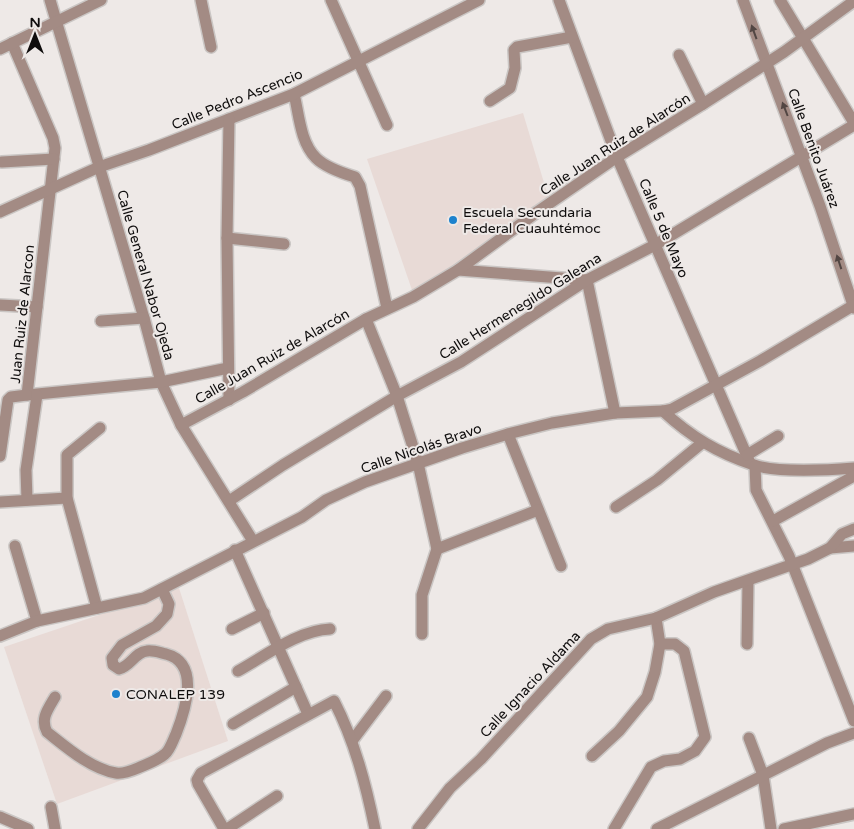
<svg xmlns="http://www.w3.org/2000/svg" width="854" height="829" font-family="'Varela Round',sans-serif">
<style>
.built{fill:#e8dad6}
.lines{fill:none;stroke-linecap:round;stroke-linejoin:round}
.minor-casing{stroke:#cac6c4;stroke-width:14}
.minor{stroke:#a38b84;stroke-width:11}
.oneway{fill:#524643}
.poi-dot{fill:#1d82cd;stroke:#eee9e7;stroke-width:2}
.labels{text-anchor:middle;stroke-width:4;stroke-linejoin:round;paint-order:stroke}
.street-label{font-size:14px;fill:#0f0d0d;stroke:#eee9e7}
.poi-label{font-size:14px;fill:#0f0d0d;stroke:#eee9e7;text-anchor:start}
</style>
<rect width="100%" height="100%" fill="#eee9e7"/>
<g class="built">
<polygon points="523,113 548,196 489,243 413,293 367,159"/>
<polygon points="179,588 228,741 57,804 4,647"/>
</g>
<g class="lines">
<g class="minor-casing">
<g id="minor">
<polyline points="50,0 144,318 161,382 181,425 253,541"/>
<polyline points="201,0 211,47"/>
<polyline points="331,0 387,125"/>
<polyline points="559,0 617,157 750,463"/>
<polyline points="743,0 820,206 854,308"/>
<polyline points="780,0 854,123"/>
<polyline points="12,43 53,138 55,148 27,395 161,382 228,368"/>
<polyline points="0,49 101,0"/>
<polyline points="679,55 703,104"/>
<path d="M294,94c5,20 6,48 22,64 9,9 26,15 39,19l5,9 27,122"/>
<polyline points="490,101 510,88 515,68 514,50 517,47 572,37"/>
<polyline points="2,162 54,159"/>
<polyline points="0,212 99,167 149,150 294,94 479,0"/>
<polyline points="227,238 284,244"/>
<polyline points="458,270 587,280 615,413"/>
<polyline points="0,305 37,307"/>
<polyline points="366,319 397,396 418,463 437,549 422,595 422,634"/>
<polyline points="101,321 144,318"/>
<polyline points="229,400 227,238 229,119"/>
<path d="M663,411c28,26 55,42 91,54 23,8 76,5 100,3"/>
<polyline points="181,425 243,392 366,319 413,297 458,270 537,212 617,157 703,104 784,52 854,1"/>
<polyline points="508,434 561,566"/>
<polyline points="747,455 778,436"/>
<polyline points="0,456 8,400 11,397 27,395"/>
<polyline points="755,466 756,490 789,556 854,721"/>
<polyline points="27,500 26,470 37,395"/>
<polyline points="229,501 283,465 397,396 461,362 587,280 655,245 854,125"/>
<polyline points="0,502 67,498"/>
<polyline points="616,507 657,480 702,443"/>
<polyline points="773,521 854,476"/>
<polyline points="15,546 37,621"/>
<polyline points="830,548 854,546"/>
<polyline points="437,549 538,510"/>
<polyline points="235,550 308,714"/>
<polyline points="97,608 67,498 67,455 100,428"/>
<polyline points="232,629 264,613"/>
<polyline points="0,636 37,621 144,598 302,517 326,500 365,482 462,448 508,434 552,423 615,413 663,411 672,409 760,361 854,305"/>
<polyline points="747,644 748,581"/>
<path d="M238,671c27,-15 61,-41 92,-42"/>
<path d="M55,697c-7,12 -15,22 -8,35 19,15 44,37 69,41 7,1 15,-2 22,-5 9,-4 19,-7 27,-14 5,-4 8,-14 11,-20 9,-23 25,-71 -10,-80 -5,-1 -13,-4 -19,-3 -12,1 -16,15 -28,18l-6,-4 -1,-7 10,-13 34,-19 11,-12 2,-10 -7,-15"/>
<polyline points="233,724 296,687"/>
<polyline points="749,738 763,775 771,829"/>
<polyline points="352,741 386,696"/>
<polyline points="592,756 619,731 647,697 655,672 660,644 656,618"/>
<polyline points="51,807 55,829"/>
<polyline points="0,817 28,829"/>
<path d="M224,829l-26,-45 -1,-4 4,-7 133,-72c21,41 32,84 41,128"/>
<polyline points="227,829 277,796"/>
<polyline points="418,829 450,788 481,759 591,639 608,629 656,618 714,592 808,559 830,548 842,534 854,529"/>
<polyline points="614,829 651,767 664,761 680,759 695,751 705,737 684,651 675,644 660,644"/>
<polyline points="657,829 827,743 854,733"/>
<polyline points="784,829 854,814"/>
</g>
</g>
<use href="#minor" class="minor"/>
</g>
<defs><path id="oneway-solid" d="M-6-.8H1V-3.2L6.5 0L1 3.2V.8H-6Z" transform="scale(1.25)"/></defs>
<g class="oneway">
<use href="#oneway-solid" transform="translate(754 32) rotate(-110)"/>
<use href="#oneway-solid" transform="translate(785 109) rotate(-111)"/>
<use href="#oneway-solid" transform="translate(839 262) rotate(-108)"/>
</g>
<g class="poi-dot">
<circle cx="453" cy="220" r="5"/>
<circle cx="116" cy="694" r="5"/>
</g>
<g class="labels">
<g class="street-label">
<text transform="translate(237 99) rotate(-22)" y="5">Calle Pedro Ascencio</text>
<text transform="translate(615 144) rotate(-33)" y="5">Calle Juan Ruiz de Alarcón</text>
<text transform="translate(814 148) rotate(70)" y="5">Calle Benito Juárez</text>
<text transform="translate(664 228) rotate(67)" y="5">Calle 5 de Mayo</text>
<text transform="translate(146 275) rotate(74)" y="5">Calle General Nabor Ojeda</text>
<text transform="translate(520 306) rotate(-32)" y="5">Calle Hermenegildo Galeana</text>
<text transform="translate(22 314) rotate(-84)" y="5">Juan Ruiz de Alarcon</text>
<text transform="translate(272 356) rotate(-30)" y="5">Calle Juan Ruiz de Alarcón</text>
<text transform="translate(421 448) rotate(-19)" y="5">Calle Nicolás Bravo</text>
<text transform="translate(530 684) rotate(-47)" y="5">Calle Ignacio Aldama</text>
</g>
<g class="poi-label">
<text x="463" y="217">Escuela Secundaria<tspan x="463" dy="16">Federal Cuauhtémoc</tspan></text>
<text x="126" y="699">CONALEP 139</text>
</g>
</g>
<g transform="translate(35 35)" stroke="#eee9e7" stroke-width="4" paint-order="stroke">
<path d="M0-4L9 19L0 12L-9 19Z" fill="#0f0d0d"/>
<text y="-8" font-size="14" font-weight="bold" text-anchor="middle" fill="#0f0d0d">N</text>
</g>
</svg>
